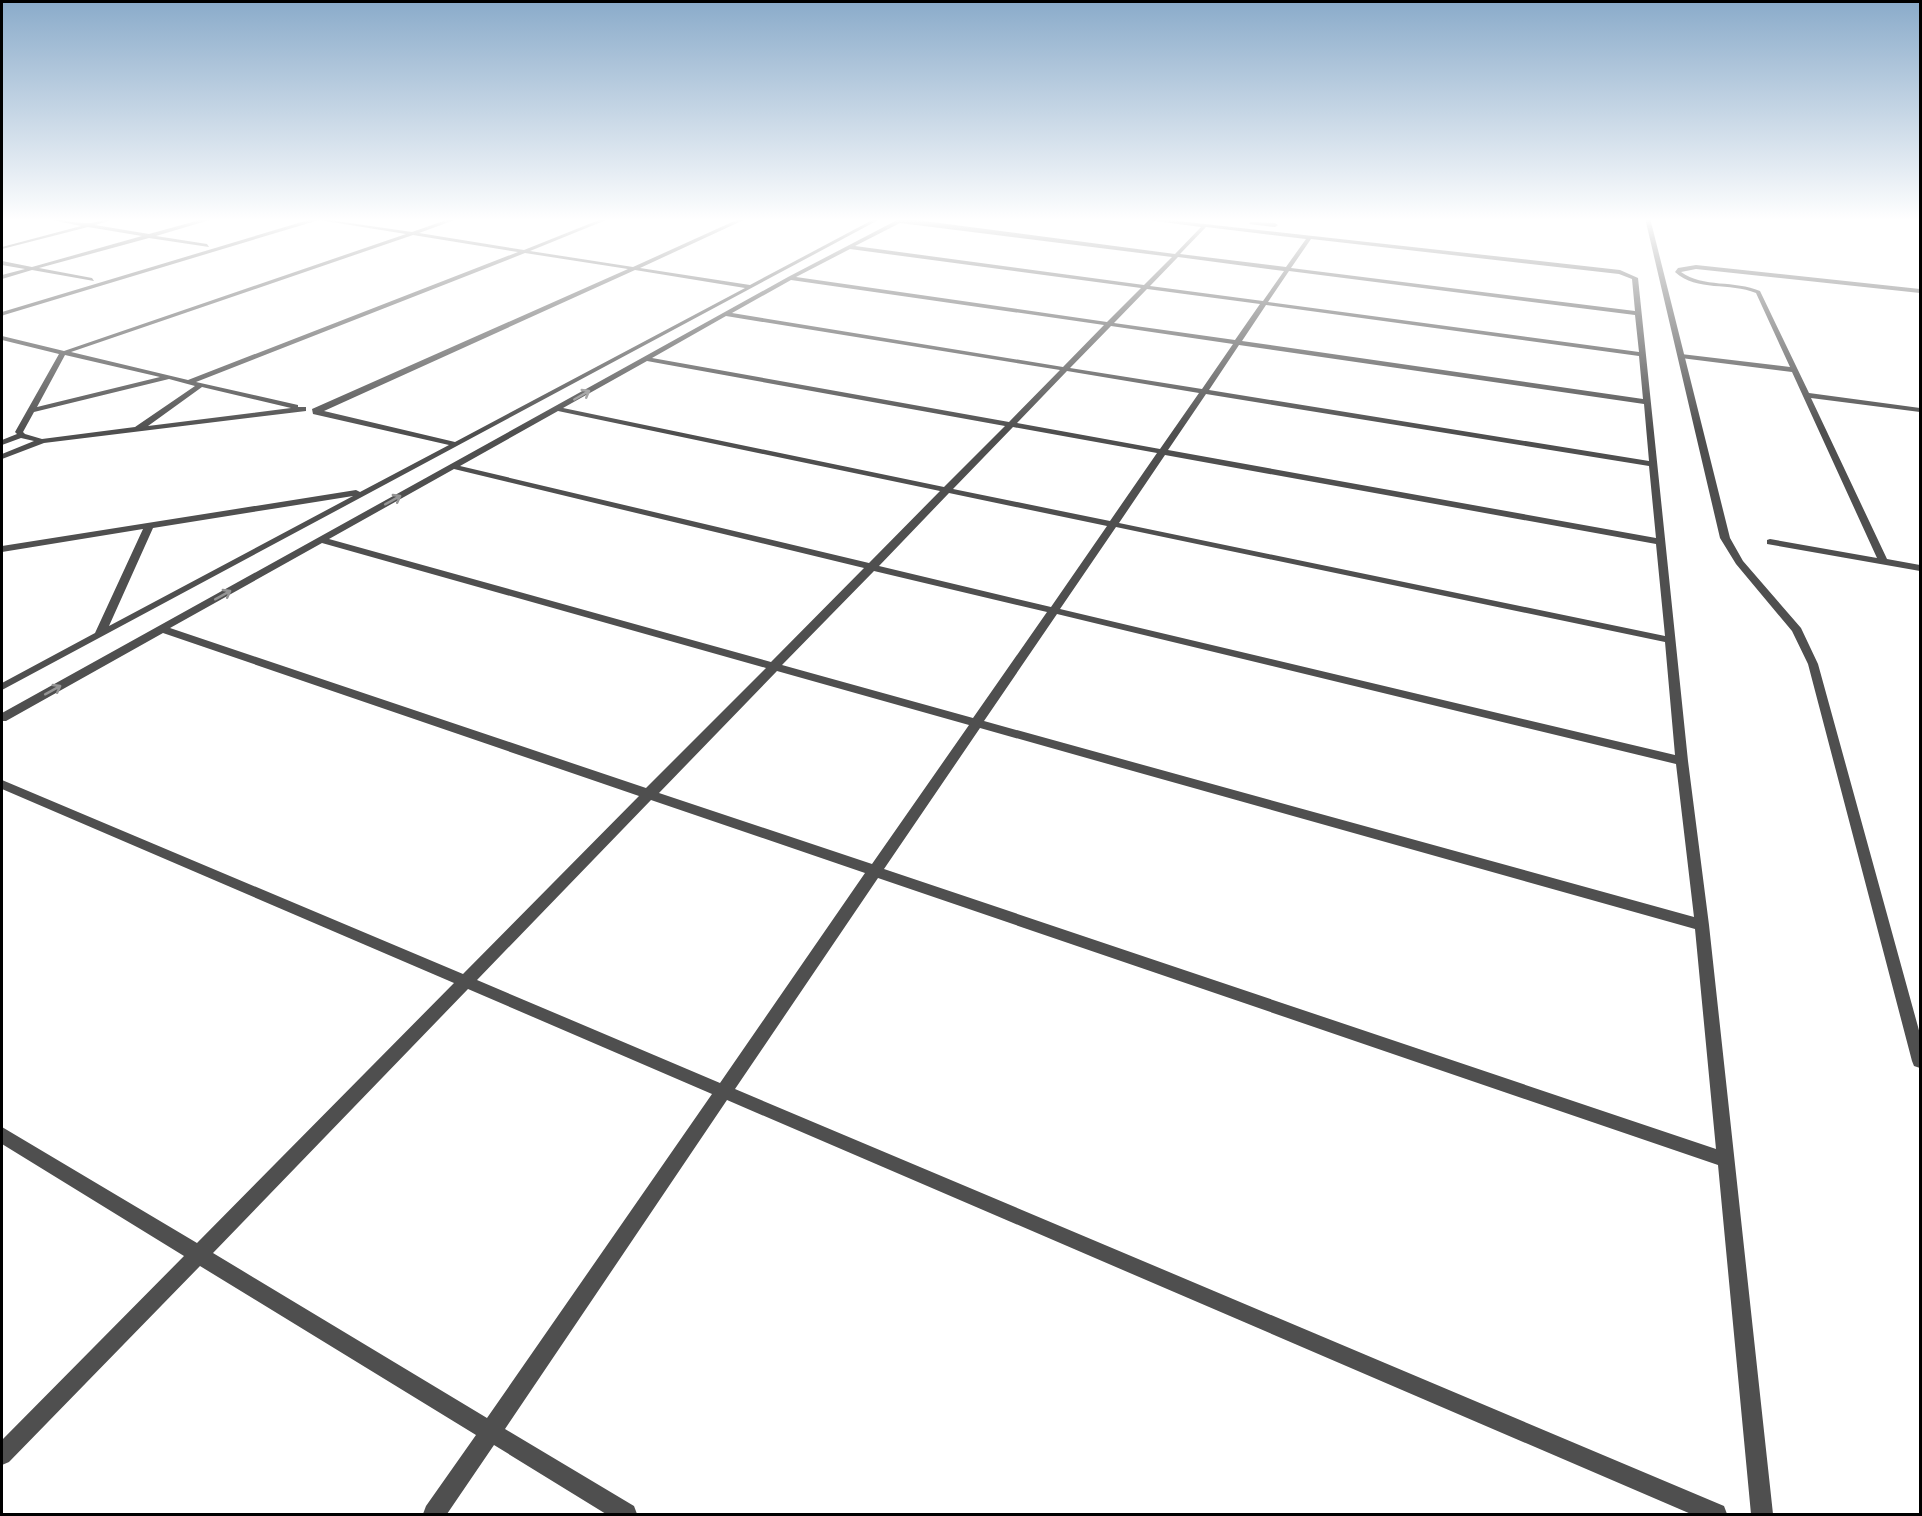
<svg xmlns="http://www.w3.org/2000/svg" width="1922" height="1516" font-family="Arial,sans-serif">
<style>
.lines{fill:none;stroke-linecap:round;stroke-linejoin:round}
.lane{fill:#4f4f4f;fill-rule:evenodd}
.street{fill:#4f4f4f;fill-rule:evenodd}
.oneway{stroke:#959595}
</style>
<rect width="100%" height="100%" fill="#fff"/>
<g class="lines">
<polygon class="lane" points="1645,218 1650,218 1730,538 1743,561 1801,628 1818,664 1920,1034 1920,1068 1914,1066 1912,1061 1808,664 1792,631 1736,564 1720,538"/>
<g class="street">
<polygon points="3,218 13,218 2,221"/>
<path d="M43,218c14,0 28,5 42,5 11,1 22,-5 33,-5l-23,7 54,9 58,-16h9l-60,18 51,8 2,3 -60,-9 -110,30 53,10 2,3 -62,-11 -30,9v-4l23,-6 -23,-4v-4l30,6 110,-31 -54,-9 -86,22v-2l79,-21z"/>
<path d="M315,218l97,14 40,-14h8l-41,15 105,17 80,-32h7l-81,33 103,16 108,-49h7l-108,50 110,17 126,-67h6l-880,472v-7l93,-50 48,-104 -141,23v-6l354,-56 4,2 89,-47 -136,-31 -1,-5 316,-140 -103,-16 -329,129 102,23v2h8v4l-262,32 -42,16v-5l32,-13 -13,-3 -19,7v-5l15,-6 -2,-2 44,-78 -57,-14v-4l62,15 342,-117 -87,-14 -315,95 -2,1v-4zM413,235l105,17 -330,128 -117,-28zM635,270l110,18 -290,154 -131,-31zM65,355l95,22 -123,30zM169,379l26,7 -60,41 -93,12 -17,-5 -2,-2 11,-20zM202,387l89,21 -143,18zM353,496l-244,130 44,-98z"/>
<path d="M901,218l274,36 26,-27 -68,-9h18l469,52 18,8 50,483 21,164 64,589h-22l-33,-349 -840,-287 -143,211 989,417 3,8h-36l-964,-414 -222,329 129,77 3,8h-31l-112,-69 -47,69h-24l3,-8 50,-71 -276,-169 -191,196 -7,3v-25l182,-184 -182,-112v-17l195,116 257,-260 -452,-194v-9l461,194 176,-178 -476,-163 -157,88h-4v-8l786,-436zM900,223l272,34 -28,28 -289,-39zM1206,227l100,12 -20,28 -106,-13zM1311,239l308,35 13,5 3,32 -344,-43zM850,249l291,39 -34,34 -311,-45zM1178,257l106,14 -21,30 -113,-15zM1289,271l346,44 4,37 -371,-50zM791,280l313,45 -41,42 -331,-54zM1147,289l113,15 -25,36 -121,-17zM1266,305l373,51 4,43 -401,-58zM726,316l334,54 -51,52 -357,-64zM1111,326l122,18 -31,45 -132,-21zM1239,345l405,59 5,57 -440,-71zM647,361l358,65 -61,61 -381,-79zM1067,371l132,22 -39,56 -143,-26zM1206,394l443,72 7,72 -488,-88zM558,411l382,80 -71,72 -409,-97zM1013,427l144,26 -47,68 -157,-32zM1165,455l491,89 9,92 -546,-113zM454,469l410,99 -93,94 -442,-123zM949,493l158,33 -56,81 -172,-41zM1116,527l549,115 10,113 -615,-146zM322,543l444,125 -120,120 -476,-160zM874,571l173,41 -74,106 -191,-53zM1057,614l619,150 18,153 -710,-196zM777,671l192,54 -97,139 -213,-71zM980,728l715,201 21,220 -832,-280zM651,800l214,73 -145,210 -243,-103zM468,989l244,105 -225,324 -274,-165z"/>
<polygon points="1251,222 1275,223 1278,225 1275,227 1249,224"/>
<path d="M1696,265l224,24v4l-224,-24 -15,3c22,16 54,8 79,19l49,102 111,15v4l-109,-14 76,161 33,6v6l-153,-27v-4l3,-1 107,19 -85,-186 -111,-14 -3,-2 3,-2 109,13 -34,-74c-26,-11 -59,-1 -81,-21l3,-4z"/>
</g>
</g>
<defs><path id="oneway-shaft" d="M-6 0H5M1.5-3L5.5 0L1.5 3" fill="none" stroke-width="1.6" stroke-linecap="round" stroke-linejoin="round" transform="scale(1.5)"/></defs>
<g class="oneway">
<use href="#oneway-shaft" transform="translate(582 395) rotate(-30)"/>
<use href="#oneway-shaft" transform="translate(393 500) rotate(-29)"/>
<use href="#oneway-shaft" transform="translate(223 595) rotate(-29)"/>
<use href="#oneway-shaft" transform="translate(53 690) rotate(-29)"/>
</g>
<linearGradient id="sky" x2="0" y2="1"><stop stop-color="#8aabca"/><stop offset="0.51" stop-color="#fff"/><stop offset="1" stop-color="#fff" stop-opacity="0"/></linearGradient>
<rect width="1922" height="431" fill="url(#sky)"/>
<rect width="1922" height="1516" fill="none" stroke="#000000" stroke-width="6"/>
</svg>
